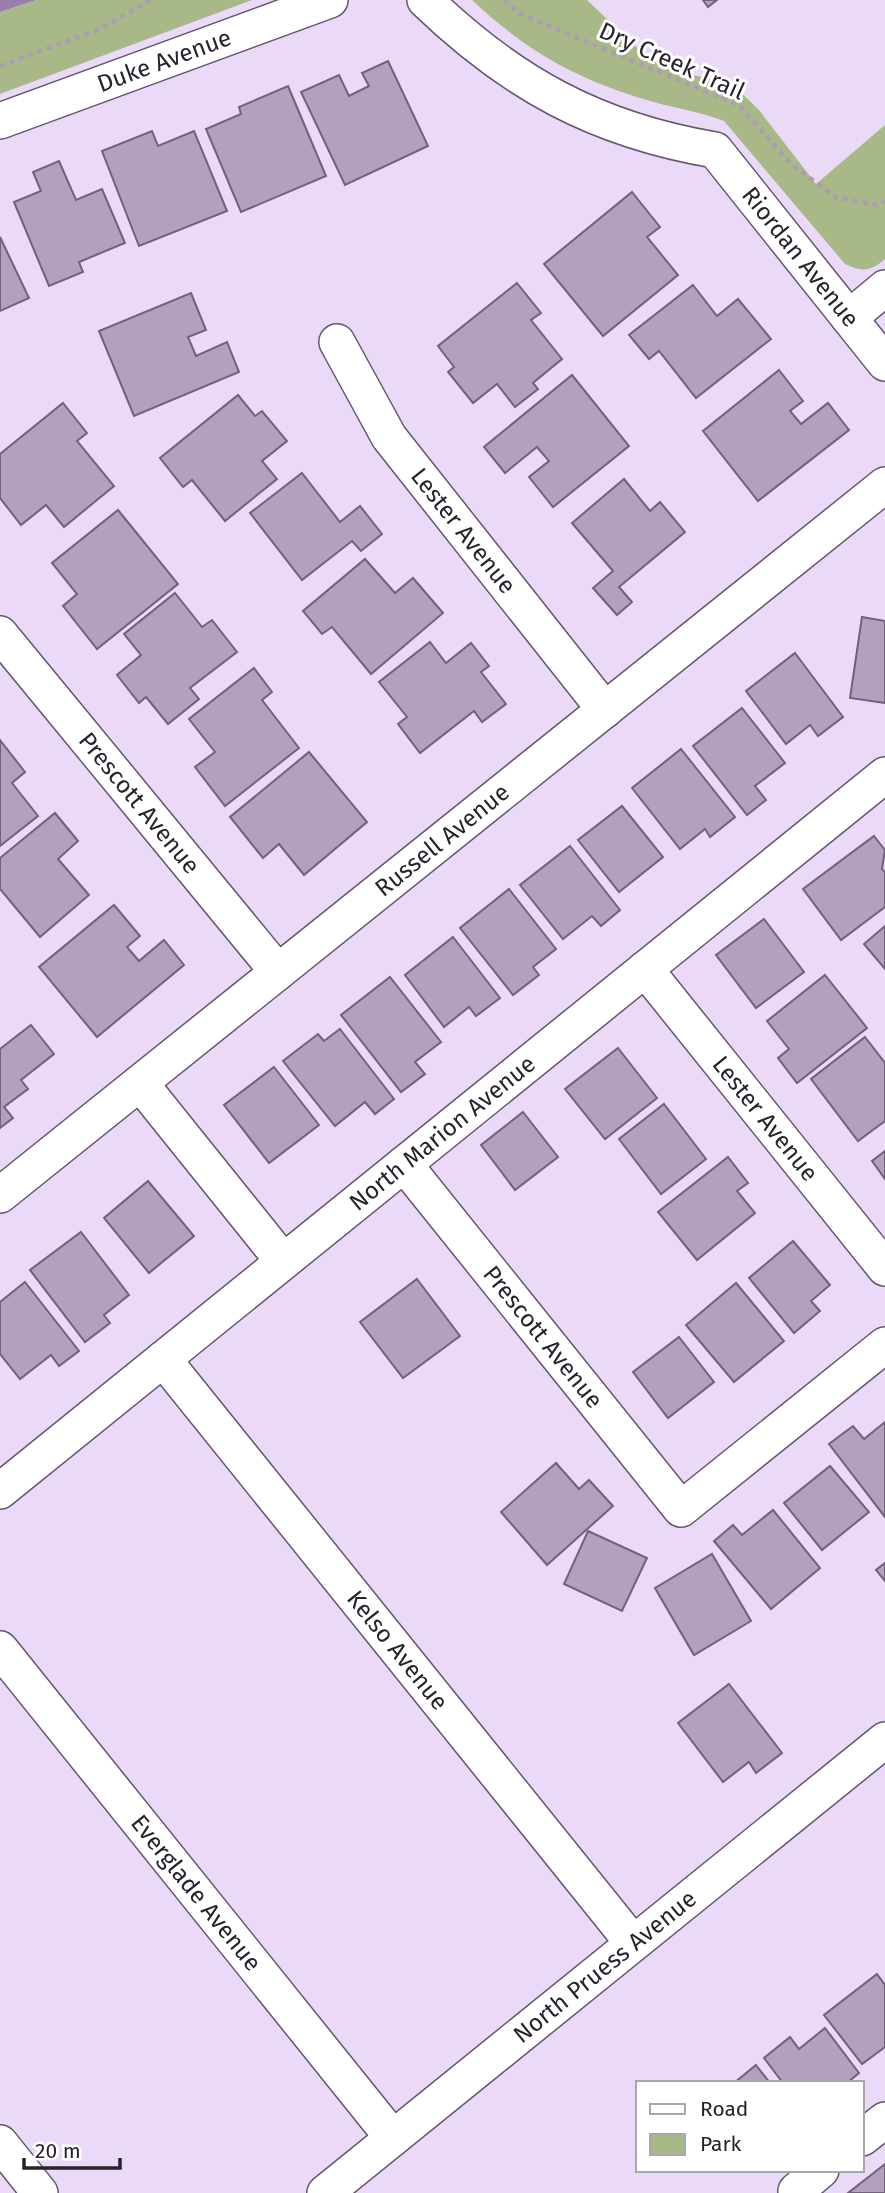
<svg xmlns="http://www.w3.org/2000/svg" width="885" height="2193" font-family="'Fira Sans',sans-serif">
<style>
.green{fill:#a8b886}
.water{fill:#9a7cad}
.building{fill:#b2a0bc;stroke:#71617b;stroke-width:2}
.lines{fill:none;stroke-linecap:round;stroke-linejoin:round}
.minor-casing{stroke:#65556e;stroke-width:38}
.path{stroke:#ab9db4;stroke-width:4.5;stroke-dasharray:5 5;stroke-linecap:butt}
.minor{stroke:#fff;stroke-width:35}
.labels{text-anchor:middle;stroke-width:6;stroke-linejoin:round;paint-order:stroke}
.street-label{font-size:24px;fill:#29222d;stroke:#fff}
</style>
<rect width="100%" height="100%" fill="#ebdaf7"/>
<g class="green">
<polygon points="36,0 252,0 0,94 0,12"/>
<path d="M472,0h115l59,56 40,18 44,8 29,28 57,74 69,-59v134c-15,13 -23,13 -40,5l-121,-143c-23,-9 -44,-12 -67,-18 -76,-21 -129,-50 -185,-103z"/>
</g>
<polygon class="water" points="0,0 36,0 0,12"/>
<g class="building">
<polygon points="703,0 717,0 708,7"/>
<polygon points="388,61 428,146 345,185 301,92 339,75 349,96 369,86 362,73"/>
<polygon points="288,86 326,176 241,212 206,129 241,114 239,107"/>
<polygon points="152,131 158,146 194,131 227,211 139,246 102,151"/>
<polygon points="59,161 76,200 102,189 125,243 79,262 83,272 49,286 14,202 41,191 33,172"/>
<polygon points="632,192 660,227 647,237 678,275 603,336 544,264"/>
<polygon points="0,237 29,298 0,311"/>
<polygon points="517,283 541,313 531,320 562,359 533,383 538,389 515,407 497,384 473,403 448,372 454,367 438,346"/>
<polygon points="693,285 717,316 738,299 771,339 696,398 659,351 649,359 629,335"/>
<polygon points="191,293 206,330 188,337 196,356 227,342 239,372 134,416 99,331"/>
<polygon points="779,370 803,401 790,411 801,424 828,403 849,430 758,501 703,431"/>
<polygon points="572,375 629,446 553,507 529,477 549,461 537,447 505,473 484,447"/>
<polygon points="238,395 255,416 262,411 287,441 262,461 277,479 225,521 192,480 183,487 160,458"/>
<polygon points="63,403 87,433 77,441 114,486 64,527 46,505 21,525 0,498 0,454"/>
<polygon points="302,473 340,522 360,506 382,534 361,551 352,541 302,580 250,513"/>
<polygon points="624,479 650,511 660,502 685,532 619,587 632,602 617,615 593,588 613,571 572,523"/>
<polygon points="118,510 178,584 97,649 63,606 77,594 52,563"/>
<polygon points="365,559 395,593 413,578 443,613 371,674 332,627 322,634 303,611"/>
<polygon points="175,593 202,627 212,620 237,652 190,688 199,699 168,724 146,697 139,703 117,675 141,655 124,634"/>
<polygon points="862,617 885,621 885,703 850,698"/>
<polygon points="430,642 446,663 471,643 489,666 481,672 506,704 482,722 474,711 420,753 398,724 407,717 379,682"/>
<polygon points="795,653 843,717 818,736 810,725 786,744 746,691"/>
<polygon points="254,668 272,692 262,700 299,748 225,806 195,767 215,752 189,719"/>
<polygon points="742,708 785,763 755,786 766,800 747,815 693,746"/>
<polygon points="0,740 25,772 12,783 38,816 0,846"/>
<polygon points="681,749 735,817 710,837 705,829 680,849 632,788"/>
<polygon points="309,752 367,822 304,875 279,844 263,858 230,817"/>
<polygon points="622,806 663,857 619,892 578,840"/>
<polygon points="55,813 78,841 58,859 89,895 40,937 0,889 0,858"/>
<polygon points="874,836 885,850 882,869 885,872 885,907 841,940 803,889"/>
<polygon points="570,846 620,910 601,926 592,916 563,939 520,885"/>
<polygon points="509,889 556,949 533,967 539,975 513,995 460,928"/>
<polygon points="114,905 140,936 127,947 139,961 164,940 184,965 97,1037 39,967"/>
<polygon points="764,919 804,972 756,1008 716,955"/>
<polygon points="885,926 885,969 864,944"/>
<polygon points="453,937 500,998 476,1016 469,1007 444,1027 405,975"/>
<polygon points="825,975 867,1028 797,1083 778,1058 789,1049 767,1021"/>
<polygon points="390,977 441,1042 415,1062 425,1074 401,1092 341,1015"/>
<polygon points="31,1025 54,1054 21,1080 28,1089 4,1107 13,1118 0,1128 0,1049"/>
<polygon points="340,1029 394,1099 375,1114 365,1102 335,1126 283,1061 318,1034 324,1041"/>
<polygon points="865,1037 885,1063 885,1121 858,1141 811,1079"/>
<polygon points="618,1048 657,1098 605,1139 565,1089"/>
<polygon points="274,1067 319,1125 269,1163 224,1105"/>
<polygon points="664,1104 706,1159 661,1194 619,1139"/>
<polygon points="523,1112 558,1157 515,1190 481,1145"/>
<polygon points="885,1151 885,1179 872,1161"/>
<polygon points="728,1157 748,1183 737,1191 755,1213 697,1260 658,1212"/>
<polygon points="148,1181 194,1236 149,1273 104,1218"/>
<polygon points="81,1232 129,1295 104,1315 110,1323 85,1342 30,1270"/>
<polygon points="793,1241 830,1285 811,1301 820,1311 794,1333 749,1278"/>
<polygon points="417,1279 460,1336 403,1378 360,1322"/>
<polygon points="25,1282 79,1351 59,1366 51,1355 20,1379 0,1354 0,1302"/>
<polygon points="736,1283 784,1341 734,1382 686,1325"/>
<polygon points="679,1337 714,1382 668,1418 633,1372"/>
<polygon points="885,1422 885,1517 829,1444 853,1426 864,1439"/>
<polygon points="556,1463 579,1489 589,1480 613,1506 547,1565 501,1512"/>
<polygon points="830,1466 869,1512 822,1550 784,1503"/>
<polygon points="773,1510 820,1568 771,1609 714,1541 733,1525 742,1535"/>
<polygon points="588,1531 647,1558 622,1611 564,1584"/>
<polygon points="712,1554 751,1621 694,1655 655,1588"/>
<polygon points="885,1563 885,1581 876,1570"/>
<polygon points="729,1684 782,1753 756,1773 749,1762 723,1782 678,1723"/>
<polygon points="877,1974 885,1985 885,2047 862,2064 824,2015"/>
<polygon points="825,2028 859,2073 847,2083 783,2083 764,2058 790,2037 799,2049"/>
<polygon points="756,2065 770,2083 734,2083"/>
<polygon points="885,2164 885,2193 848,2193"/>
</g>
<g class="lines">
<g class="minor-casing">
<g id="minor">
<path id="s1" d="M425,0c86,83 171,130 290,150l170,213"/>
<path id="s2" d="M0,121l330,-121"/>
<polyline points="849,318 885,288"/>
<path id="s3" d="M337,342l52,95 216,273"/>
<path id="s4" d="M0,634l278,338"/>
<path id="s5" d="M645,969l240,299"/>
<polyline points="140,1083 283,1261"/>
<path id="s6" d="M404,1164l277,345 204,-164"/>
<path id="s7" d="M0,1195l885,-710"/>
<path id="s8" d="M163,1359l470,584"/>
<path id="s9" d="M0,1491l885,-716"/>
<path id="s10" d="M0,1649l393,489"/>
<polyline points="862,2138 885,2120"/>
<polyline points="0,2143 40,2193"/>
<path id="s11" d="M325,2193l560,-453"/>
<polyline points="798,2193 796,2191 821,2170"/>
</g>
</g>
<g class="path">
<polyline points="504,0 522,15 739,105 791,164 835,197 876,205 885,201"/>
<polyline points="0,66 102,28 151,0"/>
</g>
<use href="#minor" class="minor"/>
</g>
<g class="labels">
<g class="street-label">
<text dy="8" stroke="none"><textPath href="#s2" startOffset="175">Duke Avenue</textPath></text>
<text transform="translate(672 61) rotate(24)" y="8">Dry Creek Trail</text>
<text dy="8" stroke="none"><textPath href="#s1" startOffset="469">Riordan Avenue</textPath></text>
<text dy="8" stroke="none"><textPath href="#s3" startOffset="228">Lester Avenue</textPath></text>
<text dy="8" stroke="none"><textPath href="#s4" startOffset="219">Prescott Avenue</textPath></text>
<text dy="8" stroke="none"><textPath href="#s7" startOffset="567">Russell Avenue</textPath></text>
<text dy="8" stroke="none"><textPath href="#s5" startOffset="192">Lester Avenue</textPath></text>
<text dy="8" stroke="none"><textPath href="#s9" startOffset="569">North Marion Avenue</textPath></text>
<text dy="8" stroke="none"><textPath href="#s6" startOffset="222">Prescott Avenue</textPath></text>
<text dy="8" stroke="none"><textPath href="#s8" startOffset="374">Kelso Avenue</textPath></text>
<text dy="8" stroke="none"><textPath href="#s10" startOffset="313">Everglade Avenue</textPath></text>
<text dy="8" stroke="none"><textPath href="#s11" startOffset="360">North Pruess Avenue</textPath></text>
</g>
</g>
<rect x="636" y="2081" width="228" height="91" fill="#ffffff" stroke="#a9a7ab" stroke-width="2"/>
<rect x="650" y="2104" width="35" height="10" fill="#ffffff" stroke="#a9a7ab" stroke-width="2"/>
<text x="700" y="2116" font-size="21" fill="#29222d">Road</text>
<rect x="650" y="2134" width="35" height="21" fill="#a8b886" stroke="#a9a7ab" stroke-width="2"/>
<text x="700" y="2151" font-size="21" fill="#29222d">Park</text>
<path d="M24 2158v10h96v-10" fill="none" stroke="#29222d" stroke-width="3.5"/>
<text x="35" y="2158" font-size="21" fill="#29222d" stroke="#ffffff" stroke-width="5" paint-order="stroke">20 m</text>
</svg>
